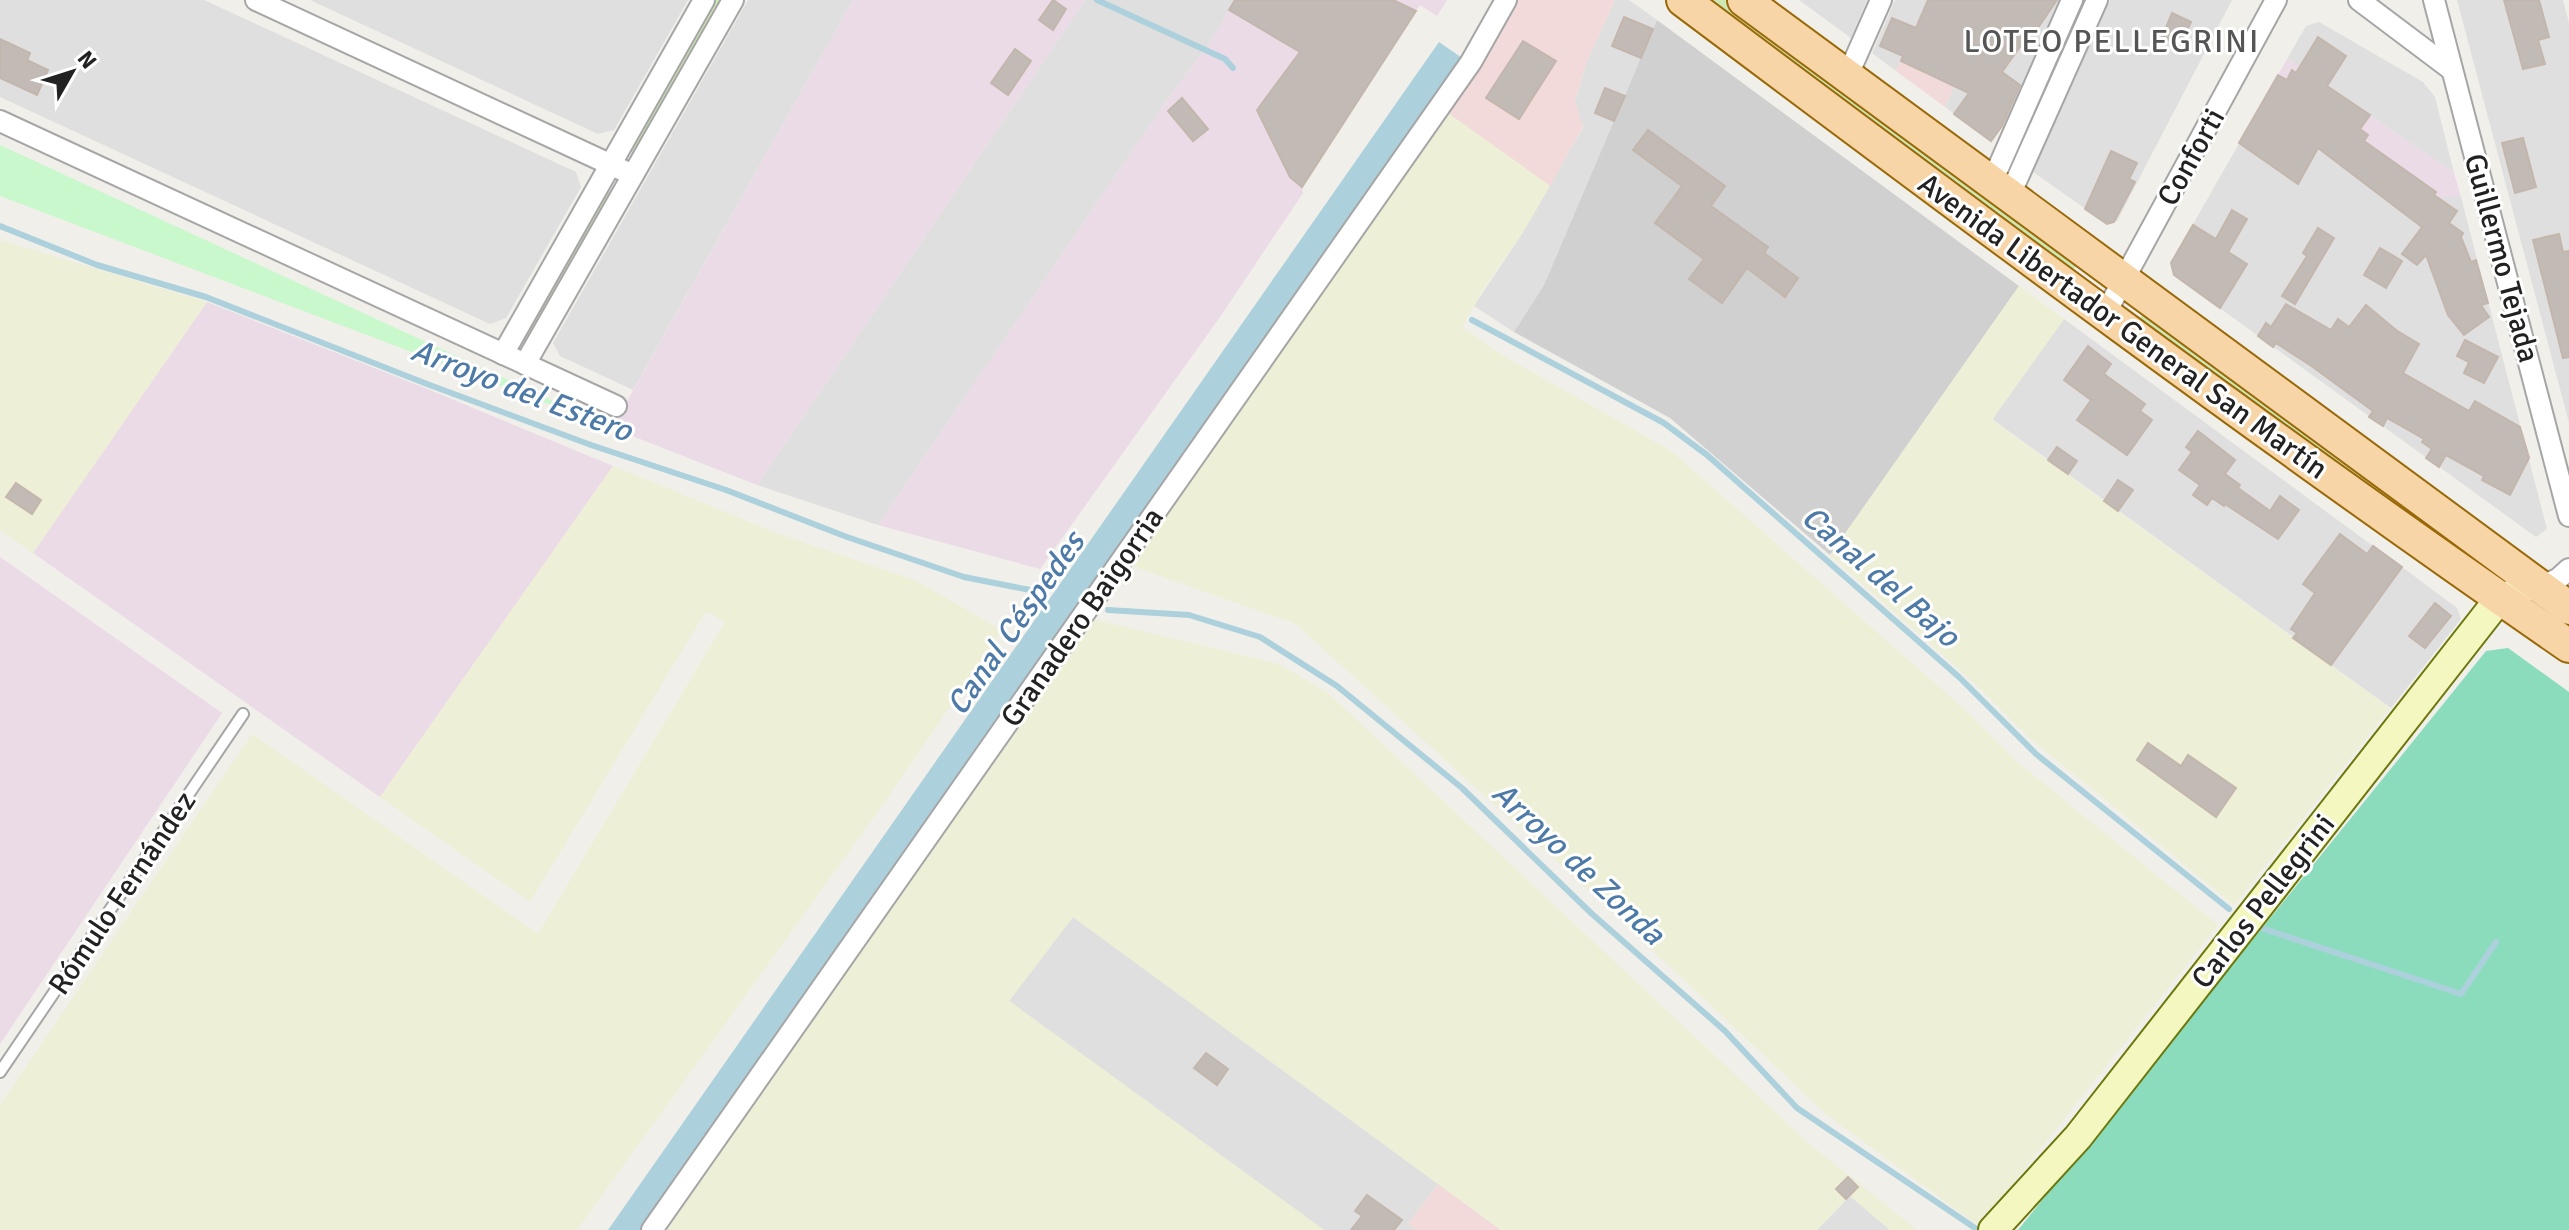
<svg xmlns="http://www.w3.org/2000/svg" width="2569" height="1230" font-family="Signika,sans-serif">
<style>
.residential{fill:#e0dfdf}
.commercial{fill:#f1dad9}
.industrial{fill:#eadbe7}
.religious{fill:#d0d0d0}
.farmland{fill:#edefd6}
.grass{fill:#cde8b2}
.park{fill:#c9f8cd}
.pitch{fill:#8bdcbd}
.water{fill:#acd1dd}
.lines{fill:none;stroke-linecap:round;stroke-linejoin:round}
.stream{stroke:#acd1dd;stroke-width:6}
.building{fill:#c2bbb5;stroke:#c3b6ac;stroke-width:2}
.lane-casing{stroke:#a6a6a6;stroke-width:14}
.street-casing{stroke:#a6a6a6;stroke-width:24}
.secondary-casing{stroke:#6b770a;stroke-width:32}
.primary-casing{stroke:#996807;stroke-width:36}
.lane{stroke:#fff;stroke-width:10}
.street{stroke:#fff;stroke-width:20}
.secondary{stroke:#f5f7c1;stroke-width:28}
.primary{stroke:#f8d5a7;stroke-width:32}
.labels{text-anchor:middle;stroke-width:6;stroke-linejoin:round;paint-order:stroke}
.street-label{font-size:30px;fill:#222;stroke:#fff}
.neighbourhood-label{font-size:32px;letter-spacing:2px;fill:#555;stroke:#fff}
.water-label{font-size:32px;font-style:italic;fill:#4e7aa7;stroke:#fff}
</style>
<rect width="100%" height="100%" fill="#f1efe9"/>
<g class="residential">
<polygon points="0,0 204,0 576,172 581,187 506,318 490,324 0,97"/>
<polygon points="310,0 688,0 614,130 598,134"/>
<polygon points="748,0 853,0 633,390 560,356 553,343"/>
<polygon points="1085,0 1235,0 1210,43 1165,103 878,525 757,485"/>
<polygon points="1615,0 1629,0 1657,20 1544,285 1514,332 1474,306 1522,234 1583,127 1575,102 1586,63"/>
<polygon points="1799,0 1867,0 1851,38"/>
<polygon points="1895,0 1928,0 1896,71 1872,53"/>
<polygon points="1993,0 2060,0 2005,122 1997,134 1984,136 1945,107"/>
<polygon points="2110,0 2232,0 2117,221 2107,224 2033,172"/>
<polygon points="2457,0 2563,0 2569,23 2569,423"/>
<polygon points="2319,22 2423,82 2435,97 2454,173 2287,59 2306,26"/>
<polygon points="2258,110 2318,148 2422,227 2438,197 2461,197 2547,529 2536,537 2174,275 2171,263"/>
<polygon points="2064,319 2373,546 2303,644 1992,419"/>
<polygon points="2402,567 2457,608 2461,619 2391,708 2331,665"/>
<polygon points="1073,917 1438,1184 1408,1224 1416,1230 1324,1230 1009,1001"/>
<polygon points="1850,1196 1890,1230 1817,1230"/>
</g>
<g class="commercial">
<polygon points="1515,0 1615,0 1586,63 1575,101 1583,126 1550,186 1445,111"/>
<polygon points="1928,0 1993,0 1945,107 1896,71"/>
<polygon points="1438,1184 1501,1230 1416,1230 1408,1224"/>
</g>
<g class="industrial">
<polygon points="853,0 1085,0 757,485 612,428"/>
<polygon points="1235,0 1447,0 1437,16 1420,5 1302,187 1303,193 1220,317 1040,569 878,525 1165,103 1210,43"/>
<polygon points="2287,59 2454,173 2461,197 2438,197 2422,227 2318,149 2258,110"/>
<polygon points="207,302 425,388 613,466 380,797 33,553"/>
<polygon points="0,557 222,713 0,1044"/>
</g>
<polygon class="religious" points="1657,20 2019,286 1830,555 1670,418 1514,332 1544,285"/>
<g class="farmland">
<polygon points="1445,111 1550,186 1522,234 1484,288 1462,327 1500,354 1671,451 1964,709 2016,761 2218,925 1979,1226 1827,1115 1611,911 1296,624 1129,565"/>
<polygon points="0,240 207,302 33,553 0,530"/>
<polygon points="2019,286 2064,319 1992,420 2390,708 2234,905 2032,740 1972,681 1830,555"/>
<polygon points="613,466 779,534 914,580 1002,630 886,800 577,1230 0,1230 0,1105 252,734 538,934 725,622 706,611 530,902 380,797"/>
<polygon points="1091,619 1279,664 1328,693 1806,1141 1917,1230 1890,1230 1850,1196 1817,1230 1501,1230 1073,917 1009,1001 1324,1230 665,1230"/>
</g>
<g class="grass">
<polygon points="713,0 722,0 635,152 631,152 629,150"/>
<polygon points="1702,0 1725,0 2076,258 2077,267 2069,270"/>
<polygon points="608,190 612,194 528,341 522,341"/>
<polygon points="2143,313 2492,568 2487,575 2139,320"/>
</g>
<polygon class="park" points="0,145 612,428 0,196"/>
<polygon class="pitch" points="2508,648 2569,692 2569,1230 2018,1230 2486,651"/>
<polygon class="water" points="1439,42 1465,60 644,1230 608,1230"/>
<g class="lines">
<g class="stream">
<polyline points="1097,0 1225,59 1233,68"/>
<polyline points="0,226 97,265 206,297 427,384 591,445 726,490 847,537 964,577 1030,590"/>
<polyline points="1472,320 1664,423 1707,455 1959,677 2036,754 2229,909"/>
<polyline points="1108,610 1189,615 1260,637 1337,686 1462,788 1591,913 1725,1031 1797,1108 1978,1230"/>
<polyline points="2264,929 2461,994 2496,942"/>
</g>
</g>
<g class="building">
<polygon points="1053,0 1066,9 1053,30 1039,20"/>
<polygon points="1235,0 1393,0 1416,11 1302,187 1290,177 1257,110 1300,52 1229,10"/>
<polygon points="1928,0 2057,0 2037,29 2034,27 2002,72 2020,85 2002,126 1991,141 1954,114 1969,93 1901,61 1903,56 1880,46 1892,18 1916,28"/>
<polygon points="2504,0 2539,0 2549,37 2538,40 2545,64 2523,69"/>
<polygon points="2172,13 2191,22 2180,45 2162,37"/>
<polygon points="1624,17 1653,29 1641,58 1612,46"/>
<polygon points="2318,37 2346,56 2327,86 2370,115 2360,129 2368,135 2364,141 2436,192 2434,195 2457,211 2449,223 2463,233 2461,237 2471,262 2476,260 2488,303 2481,305 2489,317 2464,335 2448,315 2426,255 2417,265 2402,254 2422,227 2318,148 2298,184 2239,143 2278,75 2287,80 2292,70 2296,73"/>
<polygon points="0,39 30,53 27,60 48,70 37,95 0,78"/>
<polygon points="1523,41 1556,61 1519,119 1486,98"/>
<polygon points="1015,49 1031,61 1008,95 991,83"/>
<polygon points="1605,88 1625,96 1614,121 1595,113"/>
<polygon points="1182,98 1208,129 1193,141 1168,111"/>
<polygon points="1648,130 1725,186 1711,206 1768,247 1764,253 1798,278 1785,297 1747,268 1722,303 1689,279 1704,259 1655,223 1682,186 1633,150"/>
<polygon points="2523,138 2536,187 2515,193 2502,143"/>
<polygon points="2111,151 2137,163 2129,179 2135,182 2114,222 2107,224 2085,209"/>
<polygon points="2232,210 2247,219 2228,252 2247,264 2220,308 2174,275 2171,263 2193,225 2216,239"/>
<polygon points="2318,228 2334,238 2295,304 2282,296 2307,256 2303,253"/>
<polygon points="2559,234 2563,252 2569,251 2569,357 2563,358 2533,240"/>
<polygon points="2380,248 2402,261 2386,288 2364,275"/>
<polygon points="2286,304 2331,330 2338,319 2349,327 2366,305 2396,330 2419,344 2403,373 2469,411 2475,401 2520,427 2529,458 2510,495 2482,480 2484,476 2446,455 2439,467 2426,458 2432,449 2422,442 2424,439 2387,418 2383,426 2369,417 2373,411 2310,365 2276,343 2273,347 2258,336 2266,323 2271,327"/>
<polygon points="2465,340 2498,357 2484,383 2464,373 2469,362 2457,356"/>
<polygon points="2088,346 2111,364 2104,374 2145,404 2140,411 2152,420 2127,455 2077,420 2091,400 2064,380"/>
<polygon points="2198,431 2235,460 2225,474 2240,485 2238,488 2270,511 2280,496 2299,510 2278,539 2225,504 2224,506 2212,498 2207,505 2193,495 2200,485 2179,470 2192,452 2186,447"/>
<polygon points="2057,447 2077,461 2068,474 2048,460"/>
<polygon points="2118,480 2133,490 2118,511 2104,501"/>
<polygon points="16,483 41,500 32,514 6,497"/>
<polygon points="2340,534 2367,554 2373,546 2402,567 2331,665 2293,638 2297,633 2291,629 2315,593 2303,584"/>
<polygon points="2435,603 2451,616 2425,648 2409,636"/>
<polygon points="2148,743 2181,766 2188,755 2236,788 2216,817 2137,760"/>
<polygon points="1206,1053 1228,1069 1217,1085 1194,1068"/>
<polygon points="1848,1177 1858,1187 1846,1199 1836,1189"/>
<polygon points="1367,1195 1402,1220 1394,1230 1351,1230 1362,1216 1355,1211"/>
</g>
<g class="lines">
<g class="lane-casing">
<polyline id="lane" points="0,1072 243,714"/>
</g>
<g class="street-casing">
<g id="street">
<polyline points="256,0 633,175"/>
<polyline points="2359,0 2452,70"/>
<polyline points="2434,0 2569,516"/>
<polyline points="1847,77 1881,0"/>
<polyline points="0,121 616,406"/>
<polyline points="1991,184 2072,0"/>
<polyline points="2009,197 2097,0"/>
<polyline points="2105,314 2276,0"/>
<polyline points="503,354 704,0"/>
<polyline points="525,364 733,0"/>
<polyline points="2540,586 2558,579 2569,569"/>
<polyline points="652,1230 1471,62 1506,0"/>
</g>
</g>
<g class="secondary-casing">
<polyline id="secondary" points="1993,1230 2078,1137 2500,598 2520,592"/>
</g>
<g class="primary-casing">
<g id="primary">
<path d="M1683,0c292,219 585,438 886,646"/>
<polyline points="1744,0 2569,608"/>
</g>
</g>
<use href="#lane" class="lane"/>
<use href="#street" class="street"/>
<use href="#secondary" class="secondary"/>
<use href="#primary" class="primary"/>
</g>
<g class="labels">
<g class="street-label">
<text transform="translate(2191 157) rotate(-61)" y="10">Conforti</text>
<text transform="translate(2502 258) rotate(75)" y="10">Guillermo Tejada</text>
<text transform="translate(2123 326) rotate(36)" y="10">Avenida Libertador General San Martín</text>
<text transform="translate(1082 617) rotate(-55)" y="10">Granadero Baigorria</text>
<text transform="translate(122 893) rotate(-56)" y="10">Rómulo Fernández</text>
<text transform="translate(2263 901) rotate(-52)" y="10">Carlos Pellegrini</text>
</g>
<g class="neighbourhood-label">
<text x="2112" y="52">LOTEO PELLEGRINI</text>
</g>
<g class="water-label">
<text transform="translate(522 390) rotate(21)" y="11">Arroyo del Estero</text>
<text transform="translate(1881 576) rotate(41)" y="11">Canal del Bajo</text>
<text transform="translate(1015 623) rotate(-55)" y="11">Canal Céspedes</text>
<text transform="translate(1579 863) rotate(43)" y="11">Arroyo de Zonda</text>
</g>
</g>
<g transform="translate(72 72) rotate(51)" stroke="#ffffff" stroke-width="6" paint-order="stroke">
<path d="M0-6L14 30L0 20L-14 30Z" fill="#222222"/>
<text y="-12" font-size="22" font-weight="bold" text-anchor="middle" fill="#222222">N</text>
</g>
</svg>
